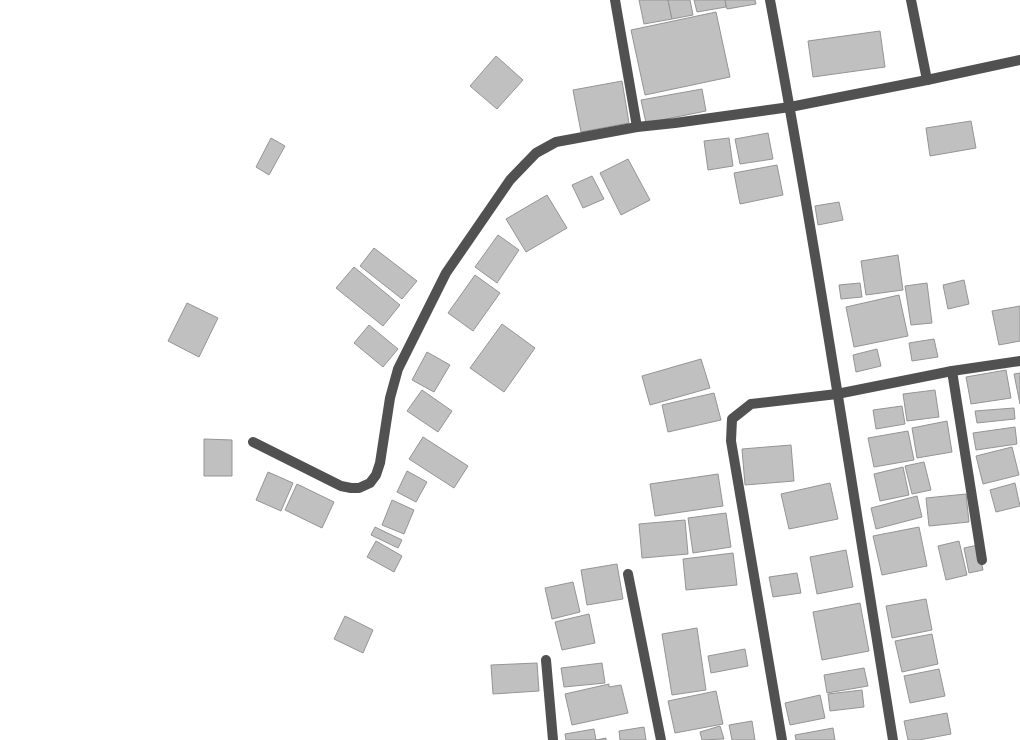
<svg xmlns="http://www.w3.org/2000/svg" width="1020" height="740" font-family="Poppins,sans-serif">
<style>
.building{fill:#c0c0c0;stroke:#959595}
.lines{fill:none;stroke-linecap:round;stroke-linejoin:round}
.minor{stroke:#515151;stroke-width:10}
</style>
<rect width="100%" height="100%" fill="#fff"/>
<g class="building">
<polygon points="639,0 668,0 672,19 644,24"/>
<polygon points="668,0 690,0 693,15 672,19"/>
<polygon points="694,0 725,0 726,7 697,12"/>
<polygon points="725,0 755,0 756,4 727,9"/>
<polygon points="716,12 730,77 645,95 631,30"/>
<polygon points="880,31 885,67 813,77 808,41"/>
<polygon points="496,56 523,80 497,109 470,86"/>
<polygon points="622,81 629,123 581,132 573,90"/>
<polygon points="702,89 706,111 646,123 641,100"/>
<polygon points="971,121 976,148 930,156 926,128"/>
<polygon points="768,133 773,159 740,164 735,139"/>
<polygon points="271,138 285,146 269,175 256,167"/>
<polygon points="729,138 733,166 708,170 704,141"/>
<polygon points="628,159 650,200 621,215 600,173"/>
<polygon points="777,165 783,195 740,204 734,173"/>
<polygon points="592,176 604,199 583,208 572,185"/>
<polygon points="547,195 567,228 526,252 506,219"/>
<polygon points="839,202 843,220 818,225 815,206"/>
<polygon points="498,235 519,250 497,283 475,267"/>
<polygon points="374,248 417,281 402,299 360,266"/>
<polygon points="898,255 903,290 866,295 861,261"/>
<polygon points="354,267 400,305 383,326 336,288"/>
<polygon points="475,275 500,293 473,331 448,313"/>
<polygon points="964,280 969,304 948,309 943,285"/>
<polygon points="860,283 862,297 841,299 839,285"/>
<polygon points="927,283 932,323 911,325 905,286"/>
<polygon points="899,295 908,336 854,347 846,307"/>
<polygon points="187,303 218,318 199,357 168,341"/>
<polygon points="1020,306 1020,341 999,345 992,311"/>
<polygon points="502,324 535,348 504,392 470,368"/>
<polygon points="369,325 398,349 383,367 354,343"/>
<polygon points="934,339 938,357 912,361 909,343"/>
<polygon points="877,349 881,366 856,372 853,355"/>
<polygon points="427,352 450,365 434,392 412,380"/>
<polygon points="701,359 710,388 650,405 642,376"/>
<polygon points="1006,370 1011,398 971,404 966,377"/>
<polygon points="1020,373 1020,404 1014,374"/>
<polygon points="422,390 452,411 438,432 407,411"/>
<polygon points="935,390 939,417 907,421 903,394"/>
<polygon points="714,393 721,420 668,432 662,405"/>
<polygon points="902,406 905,424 876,429 873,410"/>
<polygon points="1014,408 1015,419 977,423 975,411"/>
<polygon points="947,421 952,452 917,458 912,428"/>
<polygon points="1015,427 1017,444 976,450 973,433"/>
<polygon points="908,431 914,460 874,467 868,438"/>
<polygon points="423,437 468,466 454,488 409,459"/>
<polygon points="204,439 232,440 232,476 204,476"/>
<polygon points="791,445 794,481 745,485 742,449"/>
<polygon points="1012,447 1019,475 983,484 976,456"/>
<polygon points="924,462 931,490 912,494 905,466"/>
<polygon points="903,467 909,495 880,501 874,474"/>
<polygon points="407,471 427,482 416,502 397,492"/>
<polygon points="268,472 293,483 281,511 256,500"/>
<polygon points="718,474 723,506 655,516 650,484"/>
<polygon points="830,483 838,519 789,529 781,494"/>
<polygon points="1015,483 1020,506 996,512 990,490"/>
<polygon points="297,484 334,502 322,528 285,510"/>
<polygon points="966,494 969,522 929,526 926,498"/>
<polygon points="917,496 922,517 876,529 871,508"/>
<polygon points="392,500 414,510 404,534 382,525"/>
<polygon points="726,513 731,547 693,553 688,518"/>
<polygon points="685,520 688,554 642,558 639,524"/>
<polygon points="375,527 402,540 398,548 371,535"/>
<polygon points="919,527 927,566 882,575 873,536"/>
<polygon points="376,541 402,556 394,572 367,557"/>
<polygon points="959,541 967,575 946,580 938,546"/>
<polygon points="978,545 983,570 969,573 964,548"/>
<polygon points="846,550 853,587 817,594 810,557"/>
<polygon points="733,553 737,585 686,590 683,559"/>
<polygon points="617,564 623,599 587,605 581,570"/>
<polygon points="797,573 801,593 773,597 769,577"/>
<polygon points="573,582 580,612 552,619 545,588"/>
<polygon points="926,599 932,630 892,638 886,606"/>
<polygon points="860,603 869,651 822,660 813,612"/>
<polygon points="589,614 595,643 562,650 555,622"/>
<polygon points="345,616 373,630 363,653 334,639"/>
<polygon points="697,628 706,690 672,695 662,634"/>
<polygon points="932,634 938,664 902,672 895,641"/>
<polygon points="745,649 748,666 711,673 708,656"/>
<polygon points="537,663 539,691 493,694 491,665"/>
<polygon points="602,663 605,683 564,687 561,668"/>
<polygon points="864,668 868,686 827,693 824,675"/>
<polygon points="939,669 945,696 910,703 904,676"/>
<polygon points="609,684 609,687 621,685 628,713 572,725 565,694"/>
<polygon points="862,690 864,707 830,711 828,694"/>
<polygon points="716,691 723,724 675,733 668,701"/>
<polygon points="820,695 825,718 790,725 785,703"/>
<polygon points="947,713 951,734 919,740 908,740 904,721"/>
<polygon points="752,721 755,740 732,740 729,725"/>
<polygon points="720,726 724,739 702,740 700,732"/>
<polygon points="644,727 646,740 620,740 619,731"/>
<polygon points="833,728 835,740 796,740 795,735"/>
<polygon points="594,729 596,740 606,738 606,740 566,740 565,734"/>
</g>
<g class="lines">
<g class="minor">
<polyline points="615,0 637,127"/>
<path d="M770,0c46,246 83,493 123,740"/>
<polyline points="911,0 927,80 1020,60"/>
<polyline points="952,371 982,560"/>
<polyline points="253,442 341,486 351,488 359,488 370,483 376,475 380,463 390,398 398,369 446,273 510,180 536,153 556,142 637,127 675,123 790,107 927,80"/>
<polyline points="628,574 661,740"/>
<polyline points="546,660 553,740"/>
<polyline points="782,740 731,441 732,419 751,404 837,394 952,371 1020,361"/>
</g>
</g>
</svg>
